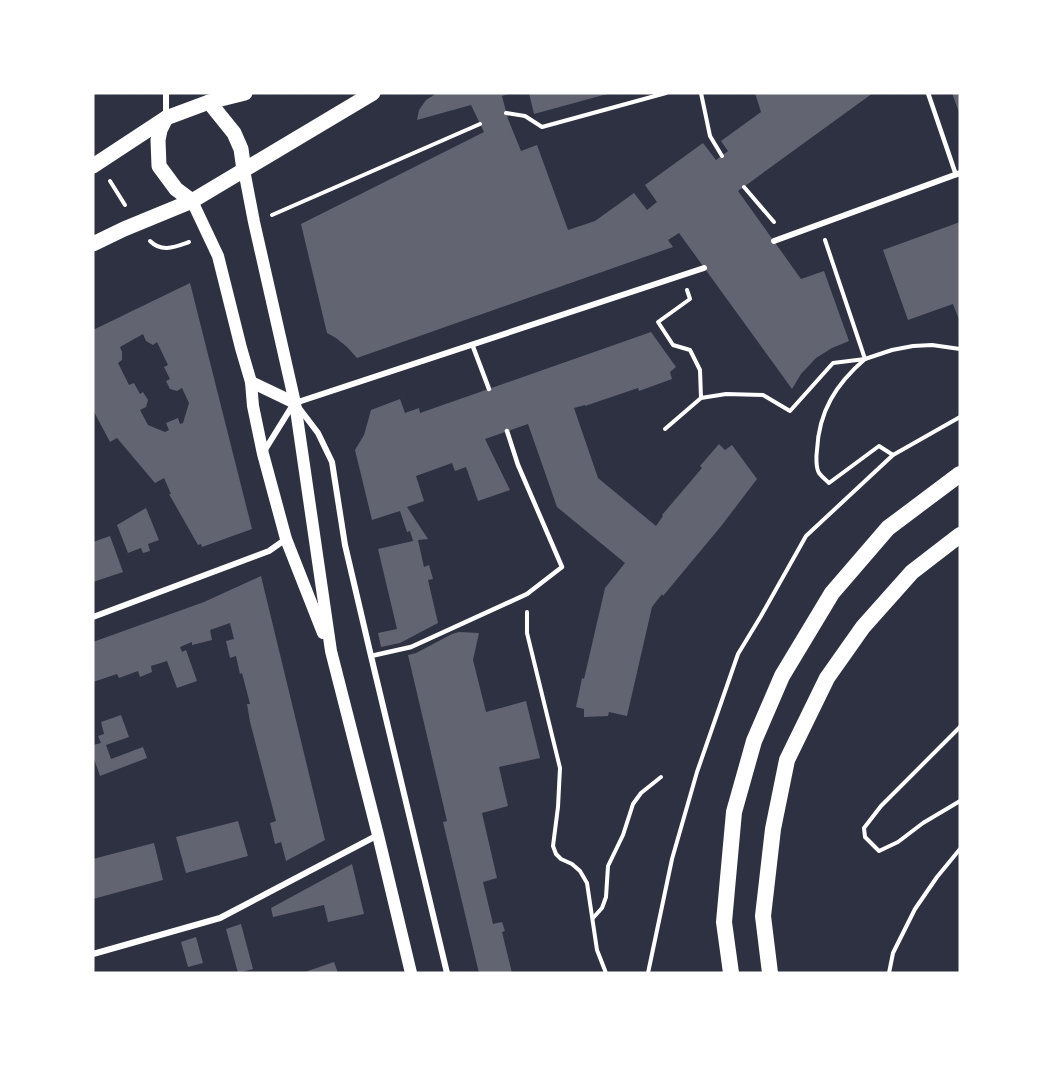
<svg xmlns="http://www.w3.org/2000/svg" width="1053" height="1066" font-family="'Noto Sans',sans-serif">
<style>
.building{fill:#626471;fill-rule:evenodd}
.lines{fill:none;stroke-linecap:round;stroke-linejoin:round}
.path{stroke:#fff;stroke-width:4}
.service{stroke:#fff;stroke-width:4.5}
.minor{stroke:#fff;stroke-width:6}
.secondary{stroke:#fff;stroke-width:12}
.primary{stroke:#fff;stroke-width:15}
.trunk{stroke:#fff;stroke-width:16}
</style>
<rect width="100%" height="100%" fill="#2d3142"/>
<g class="building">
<polygon points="437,93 511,93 502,96 508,119 521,151 537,145 568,230 595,221 634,193 647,210 657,202 645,185 703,143 716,160 728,151 721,141 761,112 755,93 873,93 738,191 801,279 824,271 849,341 832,348 816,358 801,374 792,389 679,233 668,240 673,247 357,358 347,347 336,338 327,333 301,224 484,132 471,105 417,120 419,110 426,100"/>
<polygon points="529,93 607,93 607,94 534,114"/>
<polygon points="952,93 960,93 960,115"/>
<polygon points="960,222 960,322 953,304 908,320 883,250"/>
<path d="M190,283l62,246 -50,18 -1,-3 -3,1 -29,-51h2l-7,-16 -9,5 -38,-45 -7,4 -17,-32v-80zM143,334l3,7 7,4 4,-3 11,23 -4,2 6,12 -4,2 4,8 7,2 5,-3 7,15 -6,20 -3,1 -2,-6 -12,5 3,7 -4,2 -17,-7 -8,-15 6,-3 2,-7 -5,-8 -3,2 -6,-11 -5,2 -11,-22 4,-3v-8l-2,-5z"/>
<polygon points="651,332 676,367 670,372 672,379 639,391 638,388 585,406 585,405 574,408 598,478 656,526 663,516 662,515 702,468 700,466 719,444 725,450 732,445 757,479 722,525 663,596 662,594 652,607 627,716 609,712 608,716 584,717 584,709 576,707 582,678 584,679 605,588 625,563 557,507 528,424 485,439 510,490 478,501 466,467 455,471 452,463 416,476 424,501 407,507 428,539 418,540 424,567 429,565 433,579 428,580 438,623 400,643 381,647 378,633 397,629 378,549 413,541 410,531 407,532 400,511 372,520 355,450 364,435 371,410 400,399 405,413 419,408 420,413"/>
<polygon points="146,508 159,540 148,544 150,551 143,553 141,548 128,553 117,525"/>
<polygon points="110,536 123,572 93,582 93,542"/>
<polygon points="261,576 325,840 286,861 281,842 275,844 270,823 276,821 250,722 247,704 250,704 242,673 240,674 236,656 230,658 226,641 234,639 230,623 210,630 212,640 192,645 192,642 180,647 182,652 186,650 197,681 177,688 167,661 151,666 152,672 140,677 138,671 119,678 117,674 93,682 93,642 204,602"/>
<polygon points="459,632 479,633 473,660 486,712 526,701 540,758 499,767 508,806 482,813 497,878 483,882 493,924 502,922 505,931 502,932 512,973 479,973 443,822 447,821 408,655 416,653 452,634"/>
<polygon points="121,715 129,737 106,745 111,759 143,747 147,758 100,776 93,756 93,745 101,743 98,736 104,734 101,722"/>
<polygon points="238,821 248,856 186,873 176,837"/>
<polygon points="154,843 163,880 93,899 93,859"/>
<polygon points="352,864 364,914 328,922 324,905 273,917 271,908"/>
<polygon points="241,924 253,969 238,973 226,929"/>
<polygon points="196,937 203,963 188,967 181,942"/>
<polygon points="334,962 338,973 302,973"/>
</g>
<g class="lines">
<g class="path">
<polyline points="701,93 710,136 722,156"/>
<polyline points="506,113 525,116 542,127 666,93"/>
<polyline points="110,181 125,205"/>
<polyline points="744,187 774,222"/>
<polyline points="272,215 480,124"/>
<polyline points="825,240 865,359"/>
<path d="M150,241c12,12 25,6 39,1"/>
<path d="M865,359c-29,25 -46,52 -48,91 -1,7 -1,18 2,23 3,4 7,7 10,10l50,-37 14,9"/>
<polyline points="701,398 726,394 763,395 790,411 833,363 865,359 892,350 913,346 932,345 960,349"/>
<polyline points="665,429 701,398 700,370 690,350 673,345 658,322 690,299 687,290"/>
<polyline points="527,612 527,633 560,768 558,807 553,846 556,854 561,859 572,864 580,871 587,883 597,950 606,973"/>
<polyline points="960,727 881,806 864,828 865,837 879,851 898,842 923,823 960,801"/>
<polyline points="593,918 602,908 606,897 608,866 623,835 633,804 641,793 661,777"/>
<polyline points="648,973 672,859 697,772 738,654 761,616 806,536 893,455 960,417"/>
<polyline points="889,973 893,953 915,909 937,877 960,849"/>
</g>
<g class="service">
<polyline points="928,93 956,175"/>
<polyline points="472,344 489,389"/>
<polyline points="371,656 411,647 527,594 562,567 518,465 507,431"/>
</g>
<g class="minor">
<polyline points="166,116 166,93"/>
<polyline points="774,241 960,173"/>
<polyline points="295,403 704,268"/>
<polyline points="299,408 318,433 332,462 345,545 371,656 447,973"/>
<polyline points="263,453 294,403"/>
<polyline points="93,617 269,551 286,539"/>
<polyline points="93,954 220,918 378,835"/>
</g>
<g class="secondary">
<polyline points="244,170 254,222 295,403 331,651 378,835 411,973"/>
<polyline points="192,201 218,256 241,348 251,382 253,406 263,454 286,539 323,633"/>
<polyline points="251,382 295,403"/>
</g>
<g class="primary">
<polyline points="209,102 234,133 241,149 244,170"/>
<polyline points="166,118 160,130 158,140 159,166 176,189 192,201"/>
<polyline points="93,166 166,118 209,102 245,93"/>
<polyline points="93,244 124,229 192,201 373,93"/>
</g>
<g class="trunk">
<polyline points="731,973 724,922 734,812 754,741 782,676 832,593 888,528 960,474"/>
<polyline points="770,973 763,916 773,829 787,760 827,678 863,627 912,572 960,535"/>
</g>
</g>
<rect width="1053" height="1066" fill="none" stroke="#ffffff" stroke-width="189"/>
</svg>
